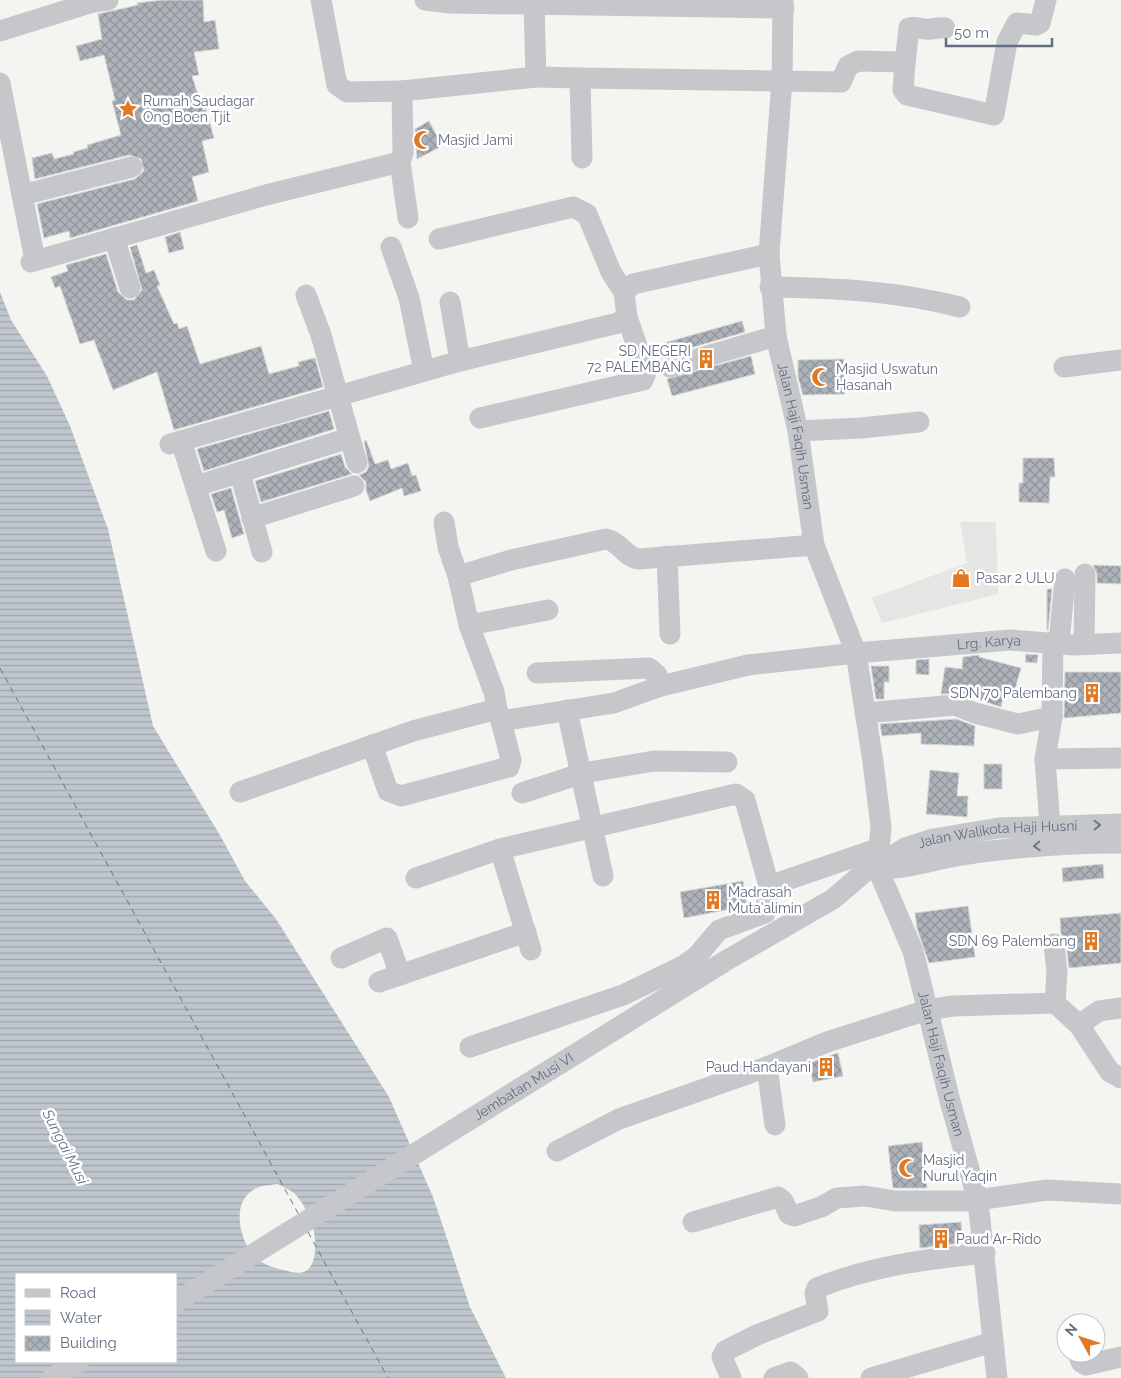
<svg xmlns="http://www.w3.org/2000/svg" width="1121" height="1378" font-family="Raleway,sans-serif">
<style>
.built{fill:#e5e5e4}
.water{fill:url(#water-rules);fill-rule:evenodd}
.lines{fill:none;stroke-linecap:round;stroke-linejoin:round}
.ferry{stroke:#647686;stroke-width:1;stroke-dasharray:6 5;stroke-linecap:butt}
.building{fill:url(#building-cross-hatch);stroke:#d5d6d4}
.minor{stroke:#c5c7cb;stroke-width:21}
.oneway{stroke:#6d7789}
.labels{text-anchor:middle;stroke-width:5;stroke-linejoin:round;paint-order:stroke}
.poi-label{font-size:14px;fill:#636e82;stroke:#fff;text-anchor:start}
.street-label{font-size:14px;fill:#636e82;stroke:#fff}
.water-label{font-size:15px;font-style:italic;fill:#647686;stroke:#fff}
</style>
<defs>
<pattern id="water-rules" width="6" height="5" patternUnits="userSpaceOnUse" patternTransform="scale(1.25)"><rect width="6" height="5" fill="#bfc6cd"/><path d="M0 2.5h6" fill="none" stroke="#9fa5ac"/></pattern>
<pattern id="building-cross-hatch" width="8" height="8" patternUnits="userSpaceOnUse" patternTransform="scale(1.25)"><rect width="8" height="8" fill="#adb2b9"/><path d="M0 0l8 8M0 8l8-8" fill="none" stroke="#90959c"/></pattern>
</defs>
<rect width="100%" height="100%" fill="#f4f5f1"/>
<polygon class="built" points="960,522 996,522 998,594 882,623 872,598 967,563"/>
<path class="water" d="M0,292l11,28 36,56 23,50 38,103 45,197 68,111 24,44 31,38 113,178 44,100 37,110 36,71h-506zM278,1184c5,3 13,6 17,10 7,7 14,20 17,30 4,11 7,44 -9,48 -6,2 -12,0 -19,-2 -11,-2 -22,-6 -30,-14 -16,-19 -24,-58 5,-69 6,-2 14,-2 19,-3zM16,1274h160v88h-160z"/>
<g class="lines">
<g class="ferry">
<polyline points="0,668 299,1215"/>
<polyline points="308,1232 388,1378"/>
</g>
</g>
<g class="building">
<polygon points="163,0 203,0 204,22 215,20 219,49 194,52 199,75 192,76 203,110 206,109 214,138 202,141 209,172 192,177 198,201 70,238 69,231 44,238 37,204 135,179 144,171 141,159 129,155 35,179 32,158 52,153 54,159 74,154 73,152 88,148 87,145 121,135 112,101 115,100 104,55 80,61 76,46 102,39 98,14 138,5 137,3"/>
<polygon points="429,121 442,146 417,159 415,129"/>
<polygon points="180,232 184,249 169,253 165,237"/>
<polygon points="137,245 146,273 154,270 160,285 157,286 174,324 177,323 179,329 187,326 200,364 261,346 269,374 299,366 298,362 315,358 323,387 174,430 157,372 113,390 94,340 80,344 60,286 55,288 51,277 68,271 66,265 106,254 118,292 127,300 134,300 142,290 130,247"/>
<polygon points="742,321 745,332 666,355 661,359 657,345"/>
<polygon points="751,356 755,374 672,396 667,379"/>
<polygon points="844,359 845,394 803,395 798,377 798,360"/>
<polygon points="329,411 334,429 204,471 197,449"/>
<polygon points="366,440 375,464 388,460 391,469 408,463 412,476 416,475 421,491 404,496 402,488 370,501 366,490 366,482 359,475 366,472 369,466 364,441"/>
<polygon points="341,454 345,467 352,474 261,502 255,481"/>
<polygon points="1023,458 1054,458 1055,477 1050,477 1049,503 1019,502 1019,483 1023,483"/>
<polygon points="231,488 244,534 232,538 224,510 217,512 211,494"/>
<polygon points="1093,565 1121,566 1121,584 1097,583 1097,574"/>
<polygon points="1047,589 1052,589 1048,630 1047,630"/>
<polygon points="1026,654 1038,655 1037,663 1025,662"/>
<polygon points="979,655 979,657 1021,668 1015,689 1005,687 1001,707 959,693 941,694 945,667 962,669 963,657"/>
<polygon points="929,659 929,675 916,674 916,660"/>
<polygon points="871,666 889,666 889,682 884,682 884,699 876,699"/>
<polygon points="1065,672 1121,672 1121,713 1064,718"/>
<polygon points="956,719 975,726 974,746 921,744 921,733 882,736 880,724"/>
<rect x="984" y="764" width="18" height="25"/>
<polygon points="930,770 959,773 957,796 968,796 967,817 926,814"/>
<polygon points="1103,864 1104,878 1063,882 1062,868"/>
<polygon points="743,881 747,906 684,918 680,892"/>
<polygon points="968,906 975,957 929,963 917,928 915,913"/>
<polygon points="1121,913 1121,963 1069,968 1066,943 1061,934 1060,918"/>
<polygon points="838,1053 843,1076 813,1082 809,1063"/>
<polygon points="922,1142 927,1188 893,1188 888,1146"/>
<polygon points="961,1222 962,1243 920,1248 919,1225"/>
</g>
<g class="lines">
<g class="minor">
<polyline points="425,0 450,3 784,8"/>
<path id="s1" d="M783,0l-1,80 -13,174 7,82 22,95 16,114 42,108 17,109 8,65 -3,35"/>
<polyline points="534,4 536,77 580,78"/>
<polyline points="0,31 93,2 108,0"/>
<path d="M905,63l4,-35c6,-2 10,1 16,1 7,1 13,-2 20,-1"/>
<polyline points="0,83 22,195"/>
<polyline points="402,91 536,77"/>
<polyline points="582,158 580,78 841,82 848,66 858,61 902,62 905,63 903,90 907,95 994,115 1007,42 1017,23 1036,25 1040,23 1046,0"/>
<polyline points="400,162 408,218"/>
<polyline points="114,238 130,288"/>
<polyline points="439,239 573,207 587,214 611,272 624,292"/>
<polyline points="391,247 409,298 424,371"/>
<polyline points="35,260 22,195 132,167"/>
<polyline points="31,262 266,195 400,162 403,153 402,91 347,92 337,85 321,0"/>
<path d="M770,287c65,1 127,4 190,20"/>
<polyline points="306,295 321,335 338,396 460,361 618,323 627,317 624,292 633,284 769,254"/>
<polyline points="450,302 460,361"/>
<polyline points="670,367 776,336"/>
<polyline points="1064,367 1121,360"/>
<polyline points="480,418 643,380 646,372 627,317"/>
<polyline points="798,431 861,428 919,422"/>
<polyline points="181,441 216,551"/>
<polyline points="170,444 338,396 357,463"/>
<polyline points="240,473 262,552"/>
<polyline points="196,486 349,438"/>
<polyline points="252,518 354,486"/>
<polyline points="444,522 448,547 458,576 469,625 494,692 497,709"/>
<polyline points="667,556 670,634"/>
<path d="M458,576l53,-16 95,-21c15,3 18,18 33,20l175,-14"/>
<polyline points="469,625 548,610"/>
<polyline points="1059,643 1065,579"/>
<polyline points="1084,644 1085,574"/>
<polyline points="537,673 649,668 657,675 661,686"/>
<polyline points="567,710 603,876"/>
<polyline points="865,713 955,705 975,713 1018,724 1052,717"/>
<path id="s2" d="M372,745l16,46 13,5 108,-29 2,-7 -10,-39 113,-18 47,-17 87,-21 108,-12 154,-13 65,5 46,-2"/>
<polyline points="1045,759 1121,758"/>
<polyline points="240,792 413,731 497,709 501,721"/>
<polyline points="522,793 583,773 654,761 727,762"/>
<polyline points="1050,826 1045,759 1052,717 1053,642"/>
<polyline points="500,849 531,950"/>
<path id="s3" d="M880,864l25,-16 28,-9 66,-11 122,-4"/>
<path d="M882,869c27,0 53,-10 79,-14 54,-8 106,-12 160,-12"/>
<path id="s4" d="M880,874l33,77 37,150 28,100 19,177"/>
<polyline points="416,878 500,849 736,794 745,800 769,886 765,913 719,930 697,956 683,966 623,995 470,1047"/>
<polyline points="769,886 880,848"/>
<polyline points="341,958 387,938 400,975"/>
<polyline points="379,982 526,932"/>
<polyline points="1055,1003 1079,1025 1110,1072 1121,1078"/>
<polyline points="1079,1025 1099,1011 1121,1008"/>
<polyline points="767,1067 775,1125"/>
<polyline points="557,1151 619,1119 767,1067 827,1042 927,1010 953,1006 1055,1003 1057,972 1054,944"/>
<polyline points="693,1222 778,1197 783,1201 789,1214 794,1216 821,1207 837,1198 865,1196 895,1201 970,1201 1047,1190 1121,1194"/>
<path id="s5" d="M176,1302l551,-342 106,-61 34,-29"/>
<polyline points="1078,1353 1081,1362 1086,1365 1121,1357"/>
<polyline points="52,1378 79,1362"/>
<path d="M731,1378l-9,-21 3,-6 32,-16 61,-24 -3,-18 2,-5c54,-22 110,-29 168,-35"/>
<polyline points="774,1378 791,1372 798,1378"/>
<polyline points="871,1378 993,1342"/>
</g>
</g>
<defs><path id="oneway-chevron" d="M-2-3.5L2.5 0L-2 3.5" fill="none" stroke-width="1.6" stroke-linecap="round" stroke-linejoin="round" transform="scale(1.25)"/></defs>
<g class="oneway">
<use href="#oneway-chevron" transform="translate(1097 825) rotate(-2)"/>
<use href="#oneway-chevron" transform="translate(1037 846) rotate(177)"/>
</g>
<defs>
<g id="sight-bare" transform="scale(1.5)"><path d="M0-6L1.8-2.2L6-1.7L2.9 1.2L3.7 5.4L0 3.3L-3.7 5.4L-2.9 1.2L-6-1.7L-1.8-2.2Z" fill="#e37822" stroke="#fff" stroke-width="2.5" paint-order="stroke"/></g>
<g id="mosque-bare" transform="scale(1.5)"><path d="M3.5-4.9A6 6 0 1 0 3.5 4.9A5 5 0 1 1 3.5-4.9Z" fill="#e37822" stroke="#fff" stroke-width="2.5" paint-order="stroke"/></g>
<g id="building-bare" transform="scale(1.5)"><path d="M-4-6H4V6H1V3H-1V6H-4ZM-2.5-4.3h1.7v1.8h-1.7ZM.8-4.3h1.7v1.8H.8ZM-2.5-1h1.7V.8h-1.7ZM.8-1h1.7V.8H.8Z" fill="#e37822" stroke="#fff" stroke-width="2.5" paint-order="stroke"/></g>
<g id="shop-bare" transform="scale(1.5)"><path d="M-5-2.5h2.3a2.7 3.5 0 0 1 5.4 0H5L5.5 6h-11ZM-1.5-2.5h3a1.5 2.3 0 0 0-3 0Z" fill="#e37822" stroke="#fff" stroke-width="2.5" paint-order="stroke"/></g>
</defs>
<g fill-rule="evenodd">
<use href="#sight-bare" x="128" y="109"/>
<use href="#mosque-bare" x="423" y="140"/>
<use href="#building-bare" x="706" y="359"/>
<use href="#mosque-bare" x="821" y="377"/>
<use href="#shop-bare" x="961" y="578"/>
<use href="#building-bare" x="1092" y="693"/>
<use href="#building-bare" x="713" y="900"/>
<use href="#building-bare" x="1091" y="941"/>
<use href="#building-bare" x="826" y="1067"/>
<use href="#mosque-bare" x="908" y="1168"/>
<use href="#building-bare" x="941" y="1239"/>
</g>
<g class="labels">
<g class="poi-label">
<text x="143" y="106">Rumah Saudagar<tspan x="143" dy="16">Ong Boen Tjit</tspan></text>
<text x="438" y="145">Masjid Jami</text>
<text x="691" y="356" text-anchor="end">SD NEGERI<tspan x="691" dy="16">72 PALEMBANG</tspan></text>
<text x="836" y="374">Masjid Uswatun<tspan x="836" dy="16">Hasanah</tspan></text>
<text x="976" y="583">Pasar 2 ULU</text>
<text x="1077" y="698" text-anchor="end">SDN 70 Palembang</text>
<text x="728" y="897">Madrasah<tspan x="728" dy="16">Muta'alimin</tspan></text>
<text x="1076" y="946" text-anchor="end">SDN 69 Palembang</text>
<text x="811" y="1072" text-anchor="end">Paud Handayani</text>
<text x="923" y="1165">Masjid<tspan x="923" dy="16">Nurul Yaqin</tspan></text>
<text x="956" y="1244">Paud Ar-Rido</text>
</g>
<g class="street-label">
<text dy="5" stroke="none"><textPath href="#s1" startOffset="439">Jalan Haji Faqih Usman</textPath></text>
<text dy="5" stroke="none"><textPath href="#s2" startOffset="718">Lrg. Karya</textPath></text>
<text dy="5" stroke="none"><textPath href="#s3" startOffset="124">Jalan Walikota Haji Husni</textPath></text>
<text dy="5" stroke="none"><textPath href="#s4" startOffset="200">Jalan Haji Faqih Usman</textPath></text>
<text dy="5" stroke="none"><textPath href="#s5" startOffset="409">Jembatan Musi VI</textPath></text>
</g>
<g class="water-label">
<text transform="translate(65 1147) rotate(63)" y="5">Sungai Musi</text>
</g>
</g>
<rect x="15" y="1273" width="162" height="90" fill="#ffffff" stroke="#c1c5cd"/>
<rect x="25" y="1289" width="25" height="8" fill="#c5c7cb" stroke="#c1c5cd"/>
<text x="60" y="1298" font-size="15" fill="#636e82">Road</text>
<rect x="25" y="1310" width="25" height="15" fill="url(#water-rules)" stroke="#c1c5cd"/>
<text x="60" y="1323" font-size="15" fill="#636e82">Water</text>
<rect x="25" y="1336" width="25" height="15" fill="url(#building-cross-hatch)" stroke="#c1c5cd"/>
<text x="60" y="1348" font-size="15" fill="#636e82">Building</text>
<g transform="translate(1081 1338) rotate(310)"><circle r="24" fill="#ffffff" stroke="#c1c5cd"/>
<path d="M0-4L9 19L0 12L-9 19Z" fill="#e37822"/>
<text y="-8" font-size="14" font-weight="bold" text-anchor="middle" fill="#636e82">N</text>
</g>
<path d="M946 38v8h106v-8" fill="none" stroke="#636e82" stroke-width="2.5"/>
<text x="954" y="38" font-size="15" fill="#636e82" stroke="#ffffff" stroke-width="4" paint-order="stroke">50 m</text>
</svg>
